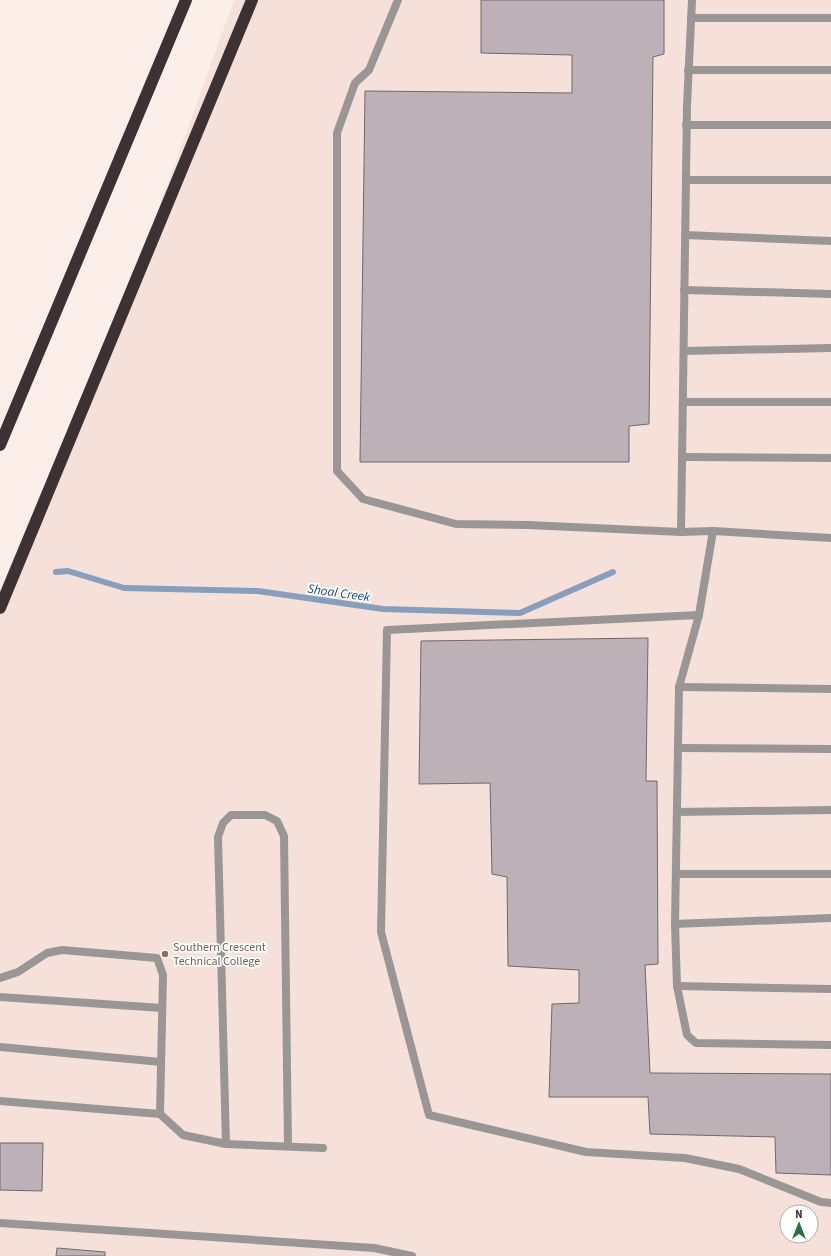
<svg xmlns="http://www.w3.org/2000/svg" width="831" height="1256" font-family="'Source Sans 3',sans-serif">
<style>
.built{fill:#f5e1d9;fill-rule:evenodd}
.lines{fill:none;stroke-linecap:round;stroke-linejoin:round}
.stream{stroke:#879ebc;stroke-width:6}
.building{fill:#bbb1b7;stroke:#71676d}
.service{stroke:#9b9696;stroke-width:8}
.motorway{stroke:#3d3233;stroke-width:12}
.education-dot{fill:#8d6e63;stroke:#fff;stroke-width:1.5}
.labels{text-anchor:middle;stroke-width:3.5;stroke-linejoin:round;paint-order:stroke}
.education-label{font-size:12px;fill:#785e54;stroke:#fff;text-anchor:start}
.water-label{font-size:13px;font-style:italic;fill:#1d487e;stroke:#fff}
</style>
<rect width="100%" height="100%" fill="#fcefea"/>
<path class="built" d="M234,0h597v1256h-831v-666l135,-315zM787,1212h24v24h-24z"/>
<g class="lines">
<polyline class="stream" points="56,572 68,571 124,588 258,591 383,609 520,613 613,572"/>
</g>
<g class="building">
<polygon points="481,0 664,0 664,54 653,57 649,424 629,426 629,462 360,462 365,91 572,93 572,55 481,53"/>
<polygon points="648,638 646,781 657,781 658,964 645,965 650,1073 831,1074 831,1175 776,1173 775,1137 650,1134 648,1097 549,1097 552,1004 579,1003 579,970 508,966 507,877 492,874 490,783 419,784 421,641"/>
<polygon points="0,1143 43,1143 42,1191 0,1190"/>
<polygon points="57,1248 105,1252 105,1256 56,1256"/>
</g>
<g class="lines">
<g class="service">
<polyline points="398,0 369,70 355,83 337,133 337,471 363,499 456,524 528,525 681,532 713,531"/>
<polyline points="691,18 831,18"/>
<polyline points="688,70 831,70"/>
<polyline points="686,125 831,125"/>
<polyline points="686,180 831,180"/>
<polyline points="685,235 831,241"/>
<polyline points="684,290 831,294"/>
<polyline points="684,351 831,348"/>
<polyline points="683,402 831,402"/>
<polyline points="682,457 831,458"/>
<polyline points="681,532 687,106 692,0"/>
<polyline points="699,615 713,531 831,538"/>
<polyline points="679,687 831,689"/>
<polyline points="678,748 831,749"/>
<polyline points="677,812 831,810"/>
<polyline points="677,874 831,874"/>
<polyline points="675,924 831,918"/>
<polyline points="0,978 18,972 47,953 62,950 157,958 163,975 160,1114 183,1135 226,1144 323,1148"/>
<polyline points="677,986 831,989"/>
<polyline points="0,997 162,1008"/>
<polyline points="831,1045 696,1043 687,1035 677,986 675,924 679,687 699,615 387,630 381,932 429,1115 586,1152 685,1158 739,1169 821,1202 831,1203"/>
<polyline points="0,1047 161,1062"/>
<polyline points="0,1101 160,1114"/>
<polyline points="226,1144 218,837 223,823 231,815 265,815 277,821 284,836 288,1146"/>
<polyline points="0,1223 374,1248 412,1256"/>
</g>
<g class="motorway">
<polyline points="0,445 186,0"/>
<polyline points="0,608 252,0"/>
</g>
</g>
<circle class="education-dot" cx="165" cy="954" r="4"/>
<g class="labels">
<g class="education-label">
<text x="173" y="951">Southern Crescent<tspan x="173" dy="14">Technical College</tspan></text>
</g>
<g class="water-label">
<text transform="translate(339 592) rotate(8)" y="5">Shoal Creek</text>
</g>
</g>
<g transform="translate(799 1224)"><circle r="19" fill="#ffffff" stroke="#afadac"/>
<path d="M0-3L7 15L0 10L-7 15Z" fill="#28713f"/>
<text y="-6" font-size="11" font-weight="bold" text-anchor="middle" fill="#36312f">N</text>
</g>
</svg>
